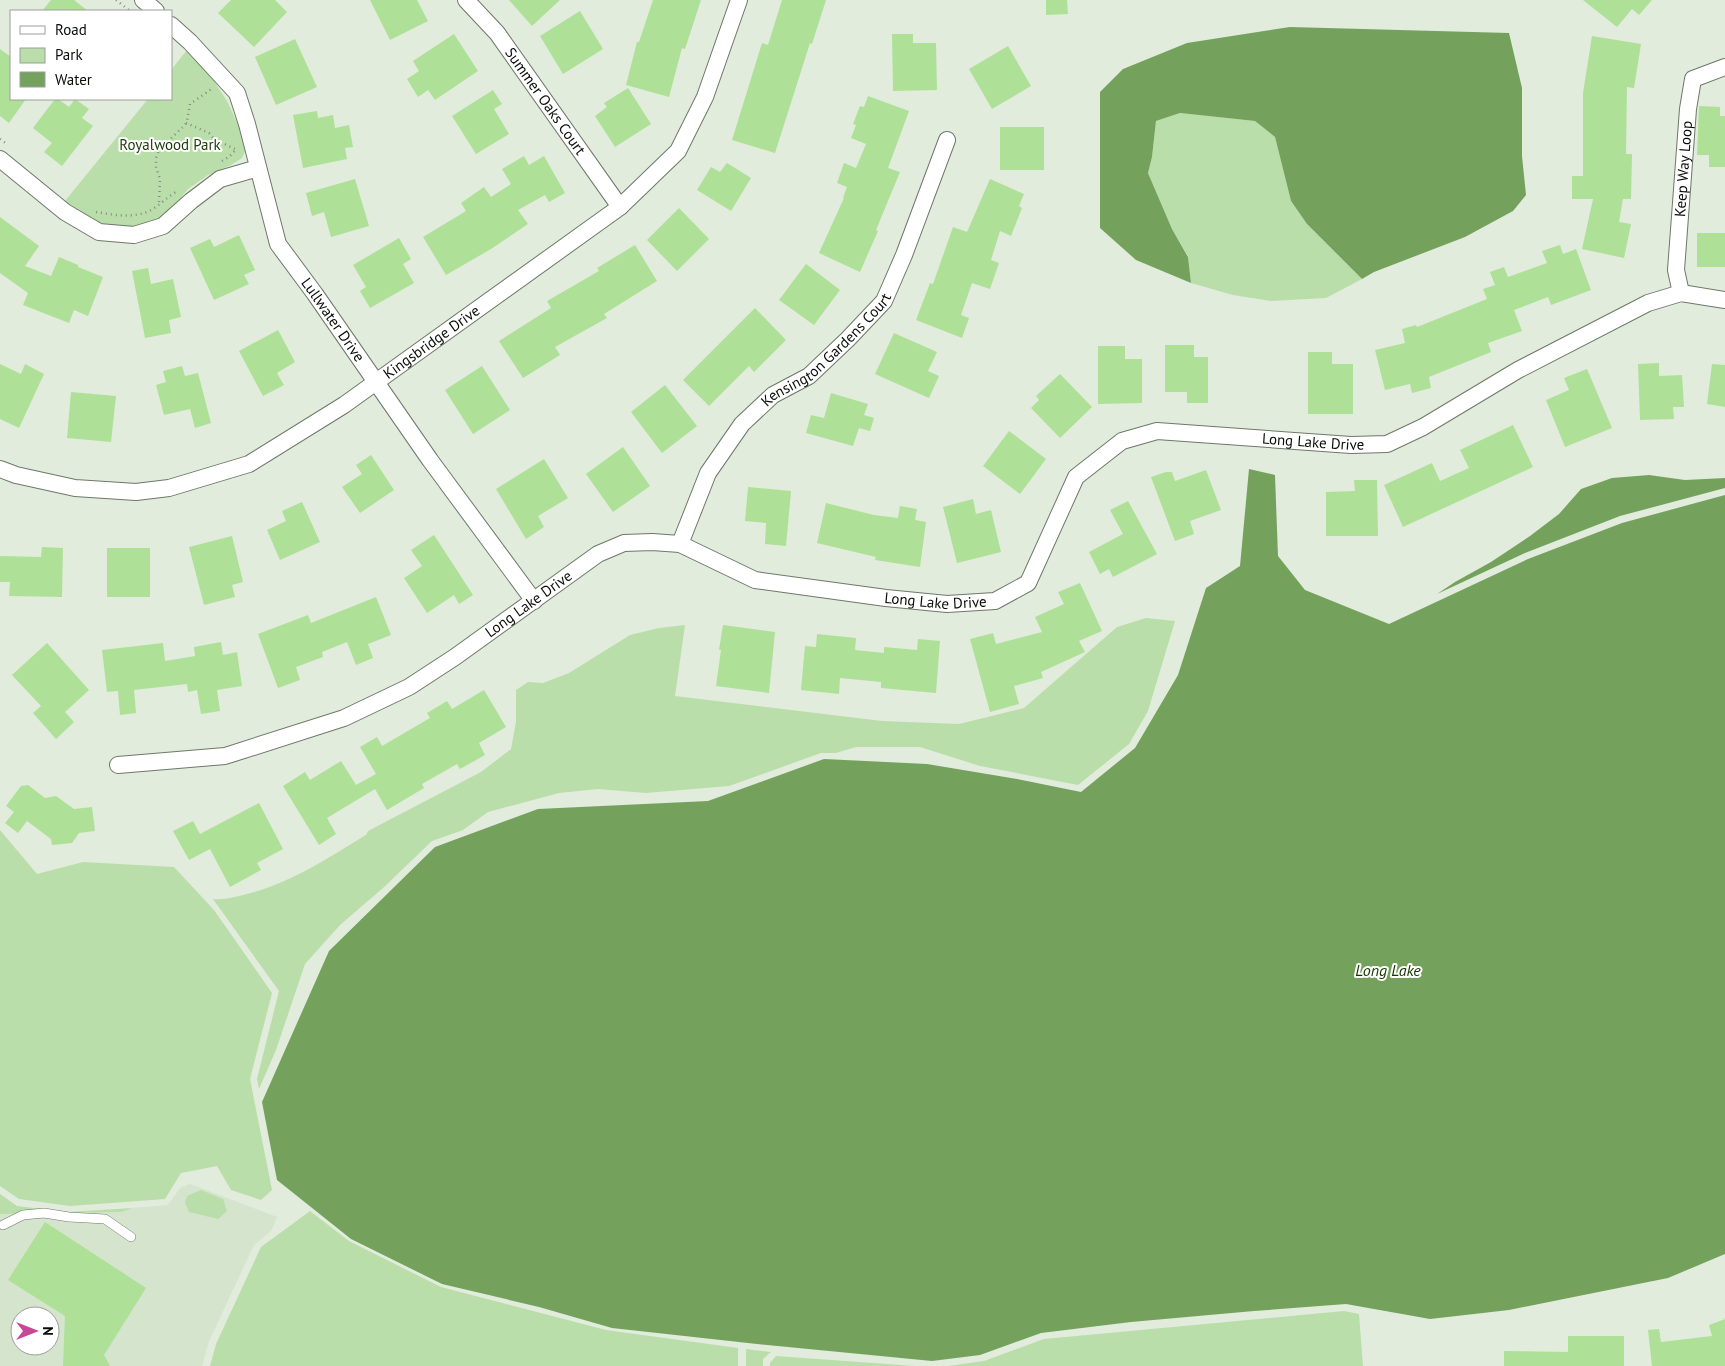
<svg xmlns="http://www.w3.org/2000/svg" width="1725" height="1366" font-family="'PT Sans',sans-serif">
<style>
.built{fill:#d4e4cd;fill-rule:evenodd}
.green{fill:#badea9}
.water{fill:#74a25d}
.building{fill:#afe098}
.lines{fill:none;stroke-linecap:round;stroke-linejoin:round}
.lane-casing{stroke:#6e7869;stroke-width:10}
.street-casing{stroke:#6e7869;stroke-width:18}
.path{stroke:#858d82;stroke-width:2.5;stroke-dasharray:1 4;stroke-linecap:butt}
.lane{stroke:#fff;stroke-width:9}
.street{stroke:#fff;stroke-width:16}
.labels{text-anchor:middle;stroke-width:4;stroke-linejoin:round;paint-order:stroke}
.street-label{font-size:15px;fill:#090d08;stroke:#fff}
.park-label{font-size:15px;fill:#1b3907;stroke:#fff}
.water-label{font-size:16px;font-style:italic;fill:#173503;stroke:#fff}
</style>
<rect width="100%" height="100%" fill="#e1ecdc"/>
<path class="built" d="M190,1184l87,33 -6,14 -17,14 -45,96 -7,25h-202v-152l122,-2 10,-4 36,-3 12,-17zM20,1316h30v30h-30z"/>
<g class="green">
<polygon points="187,50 206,69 227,101 244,138 245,151 242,158 231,165 208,175 188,189 162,220 134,228 99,223 65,201 148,99 171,99 171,70"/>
<polygon points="1180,113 1255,121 1275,137 1291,201 1307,224 1362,279 1326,298 1271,301 1233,295 1191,283 1188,256 1172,229 1148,173 1152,157 1156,121"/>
<path d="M1146,618l29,3 -27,90 -19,33 -51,41 -98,-19 -60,-19h-64l-20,6h-15l-92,33 -83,7 -48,-4 -39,4 -71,19 -25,18 -31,11 -49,47 -43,37 -35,39 -29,86 -17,39 -2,-10 22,-88 -66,-92c12,1 22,-2 34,-5 44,-11 81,-36 119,-59l2,-4 113,-59 30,-23 5,-27v-32l12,-8 15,1 26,-10 61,-38 29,-7 26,-3 -10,71 207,25 77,3 65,-16 93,-81z"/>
<polygon points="0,830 37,874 83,862 174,867 214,910 272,993 250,1079 272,1190 261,1200 231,1190 217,1166 181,1173 165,1199 70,1206 19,1199 0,1186"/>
<polygon points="201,1190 223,1199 227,1211 218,1219 189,1212 185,1203 187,1196"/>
<polygon points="0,1194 17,1206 69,1212 132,1208 122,1212 0,1214"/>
<polygon points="310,1211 349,1241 441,1287 606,1330 738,1348 738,1366 210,1366 216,1344 261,1247"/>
<polygon points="1344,1311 1359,1314 1363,1366 948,1366 984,1361 1044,1339"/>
<polygon points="746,1349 771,1352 763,1359 763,1366 746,1366"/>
<polygon points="776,1356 915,1366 770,1366 770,1363"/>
</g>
<g class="water">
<polygon points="1290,27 1509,33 1522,88 1522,156 1526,195 1513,211 1465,237 1374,272 1362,279 1307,224 1291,201 1275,137 1255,121 1180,113 1156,121 1152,157 1148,173 1172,229 1188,257 1191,283 1136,260 1100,228 1100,92 1123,69 1187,43"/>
<polygon points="1249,469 1275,475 1278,556 1305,590 1389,624 1528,559 1622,523 1725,495 1725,1254 1668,1278 1509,1310 1430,1319 1346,1304 1254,1311 1131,1322 1041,1333 980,1355 932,1361 757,1344 612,1328 539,1307 442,1284 351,1239 277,1180 262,1102 329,951 435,847 538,809 708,801 824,759 927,764 1017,779 1081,792 1135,748 1178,675 1206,588 1240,566"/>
<polygon points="1649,475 1685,480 1725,478 1725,488 1620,516 1525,553 1437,594 1455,582 1491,562 1530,536 1559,514 1581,489 1612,478"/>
</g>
<g class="building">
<polygon points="51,0 74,0 88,11 42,11"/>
<polygon points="231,0 275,0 287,12 254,47 218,13"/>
<polygon points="370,0 417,0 428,21 390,40"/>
<polygon points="509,0 560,0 532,26"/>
<polygon points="653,0 701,0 685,49 682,48 669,97 626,85 637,42 639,42"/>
<polygon points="782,0 826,0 812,44 810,43 775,153 732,140 762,43 768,45"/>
<polygon points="1046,0 1067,0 1068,14 1046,15"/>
<polygon points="1583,0 1652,0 1639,15 1632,9 1617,27"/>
<polygon points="580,11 603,49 563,74 540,36"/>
<polygon points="454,34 478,71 435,100 428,90 418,97 407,79 419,71 413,61"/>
<polygon points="892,34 913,34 913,43 936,43 937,90 893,91"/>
<polygon points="1592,36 1641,44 1634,88 1627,87 1626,154 1632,154 1631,199 1623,199 1619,222 1631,224 1624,258 1582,249 1593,199 1572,199 1572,176 1583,176 1583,93"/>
<polygon points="295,39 317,87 276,105 255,57"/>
<polygon points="1008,46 1031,86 992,109 969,69"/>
<polygon points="0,49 11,57 11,99 26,99 9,123 0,116"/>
<polygon points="628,88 651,124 615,147 595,116 607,107 604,103"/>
<polygon points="493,90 502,104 494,109 509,134 476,154 452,116"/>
<polygon points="868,96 909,111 888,168 900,172 876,230 878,231 860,272 819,253 844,198 843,198 847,187 837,183 844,163 856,168 866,144 851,138 856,125 853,124 860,106 864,107"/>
<polygon points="55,99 58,99 69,107 75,99 89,109 82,118 93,126 62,166 44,152 52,143 33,128"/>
<polygon points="1699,106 1720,107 1720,116 1725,116 1725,167 1709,167 1709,155 1697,155"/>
<polygon points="317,111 318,118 333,115 335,128 349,125 353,147 345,148 347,159 303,168 293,115"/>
<rect x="1000" y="127" width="44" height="43"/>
<polygon points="524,156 529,165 544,156 565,193 549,202 545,195 518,210 528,224 491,249 446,275 423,237 466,211 461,203 484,187 491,197 511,184 502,169"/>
<polygon points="727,163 751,178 731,211 697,190 711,167 720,172"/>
<polygon points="355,179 369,226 331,237 324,212 312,216 306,193"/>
<polygon points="990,179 1024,194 1019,206 1022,208 1011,236 1000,231 991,260 999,263 990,289 972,283 961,315 969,318 962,338 916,320 930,283 933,284 953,227 967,232"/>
<polygon points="679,208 709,239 677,271 647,240"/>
<polygon points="0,217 39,246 25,266 51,276 59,257 78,265 78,267 103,277 88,316 74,310 69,323 23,305 28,293 0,273"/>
<rect x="1697" y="233" width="28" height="34"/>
<polygon points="239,235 255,270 244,275 249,284 214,300 190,248 210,239 214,247"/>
<polygon points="399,238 411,259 403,264 414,283 370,308 360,291 366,287 353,265"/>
<polygon points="635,245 657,281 604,314 607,318 555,347 560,355 523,378 499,341 551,308 547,301 599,271 597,268"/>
<polygon points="1560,245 1563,254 1576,249 1591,290 1551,305 1548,297 1514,310 1522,331 1488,343 1491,352 1429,377 1431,388 1412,393 1410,384 1385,390 1375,350 1405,343 1402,329 1416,325 1417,327 1487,299 1483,289 1495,285 1490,272 1504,267 1508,277 1547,263 1542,251"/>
<polygon points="806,264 840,290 814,325 779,300"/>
<polygon points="148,268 151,284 173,279 181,317 169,320 171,333 145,338 132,271"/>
<polygon points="755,308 786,340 754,372 749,366 709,406 683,380"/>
<polygon points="278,330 295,362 277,373 284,385 263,396 239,351"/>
<polygon points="894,333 937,352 928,371 939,376 929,398 875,374"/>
<polygon points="1165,345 1194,345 1194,357 1208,357 1208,403 1187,403 1187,392 1165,392"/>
<polygon points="1098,346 1125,346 1125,359 1142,359 1142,403 1098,404"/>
<polygon points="1308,352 1332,352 1332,364 1353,364 1353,414 1308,414"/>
<polygon points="1659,363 1659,376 1682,375 1684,407 1673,407 1674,419 1640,420 1638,364"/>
<polygon points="0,364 21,374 25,364 44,374 19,428 0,419"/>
<polygon points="1712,364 1725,365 1725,407 1707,404"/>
<polygon points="182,366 185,376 198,373 211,423 195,428 190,409 164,415 156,385 166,382 163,371"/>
<polygon points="482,366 510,410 473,434 445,390"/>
<polygon points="1587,369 1612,428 1565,447 1546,400 1569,390 1564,378"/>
<polygon points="1060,374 1092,407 1060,438 1031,408 1039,400 1036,396"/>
<polygon points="665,385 697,426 662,453 631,412"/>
<polygon points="71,392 116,396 111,442 67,438"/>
<polygon points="831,393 868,404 864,415 874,418 870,431 859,428 853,446 806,433 811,415 824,418"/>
<polygon points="1513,425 1533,467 1403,527 1384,485 1432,463 1440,481 1469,468 1460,450"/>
<polygon points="1009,431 1046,459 1020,494 983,466"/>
<polygon points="623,447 650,486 613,512 586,474"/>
<polygon points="371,455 394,490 360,513 342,487 362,474 356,465"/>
<polygon points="544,459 568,498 538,516 544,527 526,539 496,489"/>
<polygon points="1206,470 1221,510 1190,521 1194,534 1175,541 1151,477 1166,472 1172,472 1175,481"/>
<polygon points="1354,480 1377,480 1378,536 1326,536 1326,492 1355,491"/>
<polygon points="748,487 791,491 786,546 765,544 766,523 745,521"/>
<polygon points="973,499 976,514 991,510 1001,552 957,563 943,507"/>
<polygon points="1128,501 1157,554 1113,577 1109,569 1100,574 1089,552 1123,534 1110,510"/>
<polygon points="302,502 320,542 280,560 267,530 286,521 282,511"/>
<polygon points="826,503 874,515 898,518 900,506 917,509 915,520 926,522 920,567 875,560 876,557 817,543"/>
<polygon points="434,535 473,595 459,604 454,595 427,613 404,578 422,566 411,550"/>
<polygon points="232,536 243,582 232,585 235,597 204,605 189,547"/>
<polygon points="42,547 63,548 62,597 9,596 10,582 0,582 0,556 41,557"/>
<rect x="107" y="548" width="43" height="49"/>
<polygon points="1080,583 1102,631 1079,641 1085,652 1041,672 1043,678 1014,686 1019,704 990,712 970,639 993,633 996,644 1042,632 1035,617 1064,604 1058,592"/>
<polygon points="376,597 391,635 368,644 373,658 356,665 347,642 322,652 323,657 296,667 300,680 278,688 258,634 308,615 311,623"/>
<polygon points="723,625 775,632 769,693 716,686 721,650 719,650"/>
<polygon points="817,634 856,638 855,650 884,653 884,647 917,650 918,639 940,641 936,693 881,688 881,682 840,678 839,694 801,690 805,646 816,647"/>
<polygon points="221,642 223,655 237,652 242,686 217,690 220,711 201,714 197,690 188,692 187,684 134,690 136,713 120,715 118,691 107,692 102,650 163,643 165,661 195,656 194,647"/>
<polygon points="47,643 89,690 65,712 74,722 56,739 33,713 41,706 12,675"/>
<polygon points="484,690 506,727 479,743 485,755 460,769 457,764 422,784 424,788 387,810 375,789 327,818 336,834 319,845 283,786 305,772 310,780 341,761 356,785 376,774 360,747 377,737 382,746 430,718 427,713 447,701 452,709"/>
<polygon points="28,785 45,798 56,796 74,809 92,807 95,831 79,833 72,843 52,845 51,839 27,821 18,833 5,823 14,812 6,806 21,786"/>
<polygon points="259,803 283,849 257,863 261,870 230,887 210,849 189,860 173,831 193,821 200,834"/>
<polygon points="45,1222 146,1288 104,1355 110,1366 63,1366 65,1316 8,1280"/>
<polygon points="1725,1319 1725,1366 1652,1366 1648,1330 1659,1329 1661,1342 1712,1336 1709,1325"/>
<polygon points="1568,1336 1624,1336 1624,1366 1504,1366 1504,1351 1568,1352"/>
</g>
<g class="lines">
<g class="lane-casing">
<polyline id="lane" points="3,1225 23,1215 44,1213 69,1217 105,1219 131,1237"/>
</g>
<g class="street-casing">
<g id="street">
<polyline points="143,0 156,11"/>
<path id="s1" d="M466,0l31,33 123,174"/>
<path id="s2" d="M171,25l19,17 47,51 10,31 31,120 37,50 115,166 104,141"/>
<polyline points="0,159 65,212 99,232 134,235 163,226 191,201 220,179 258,168"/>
<path id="s3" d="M1681,293l-5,-23 12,-161 5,-30 32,-12"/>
<path id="s4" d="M0,469l16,6 59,13 61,4 33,-4 80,-24 95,-59 276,-198 58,-56 27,-54 34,-97"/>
<path id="s5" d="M680,544l28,-71 34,-49 31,-29 36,-19 39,-37 36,-38 20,-46 43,-115"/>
<path id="s6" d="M118,765l107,-9 119,-38 65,-31 46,-30 143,-103 26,-11 28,-1 28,2 75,36 131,18 61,6 48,-3 33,-18 48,-106 46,-36 35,-10 194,14 36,-1 36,-17 95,-57 130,-67 33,-10 44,7"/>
</g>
</g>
<g class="path">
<polyline points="116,0 130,11"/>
<polyline points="186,123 209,133 214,139 237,150"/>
<polyline points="0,139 7,144"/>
<polyline points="222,161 230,156 237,148"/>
<polyline points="159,202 160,179 156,167 156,158 159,150 185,125 187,121 190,104 213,88"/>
<path d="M96,212c18,3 38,7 55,-2 9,-5 16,-13 25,-18"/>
</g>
<use href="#lane" class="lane"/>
<use href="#street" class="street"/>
</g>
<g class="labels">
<g class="street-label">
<text dy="5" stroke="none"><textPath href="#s1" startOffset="129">Summer Oaks Court</textPath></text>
<text dy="5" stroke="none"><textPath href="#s3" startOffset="125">Keep Way Loop</textPath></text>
<text dy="5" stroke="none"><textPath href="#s2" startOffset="345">Lullwater Drive</textPath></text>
<text dy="5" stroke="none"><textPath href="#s4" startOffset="475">Kingsbridge Drive</textPath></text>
<text dy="5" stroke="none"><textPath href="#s5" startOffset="249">Kensington Gardens Court</textPath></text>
<text dy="5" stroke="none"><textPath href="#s6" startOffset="1350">Long Lake Drive</textPath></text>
<text dy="5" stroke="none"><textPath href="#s6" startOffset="885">Long Lake Drive</textPath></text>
<text dy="5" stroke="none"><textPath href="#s6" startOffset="450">Long Lake Drive</textPath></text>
</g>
<g class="park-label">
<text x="170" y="150">Royalwood Park</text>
</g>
<g class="water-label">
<text x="1388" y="976">Long Lake</text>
</g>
</g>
<rect x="10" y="10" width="162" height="90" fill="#ffffff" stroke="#9d9e9c"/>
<rect x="20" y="26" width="25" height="8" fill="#ffffff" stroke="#9d9e9c"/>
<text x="55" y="35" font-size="15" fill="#090d08">Road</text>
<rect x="20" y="48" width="25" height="15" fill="#badea9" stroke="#9d9e9c"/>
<text x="55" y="60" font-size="15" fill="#090d08">Park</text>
<rect x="20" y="72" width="25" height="15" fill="#74a25d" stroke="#9d9e9c"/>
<text x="55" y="85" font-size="15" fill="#090d08">Water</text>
<g transform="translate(35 1331) rotate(90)"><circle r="24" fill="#ffffff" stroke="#9d9e9c"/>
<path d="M0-4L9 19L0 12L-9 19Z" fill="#c64896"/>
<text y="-8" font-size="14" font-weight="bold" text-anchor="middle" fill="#090d08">N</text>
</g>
</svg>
